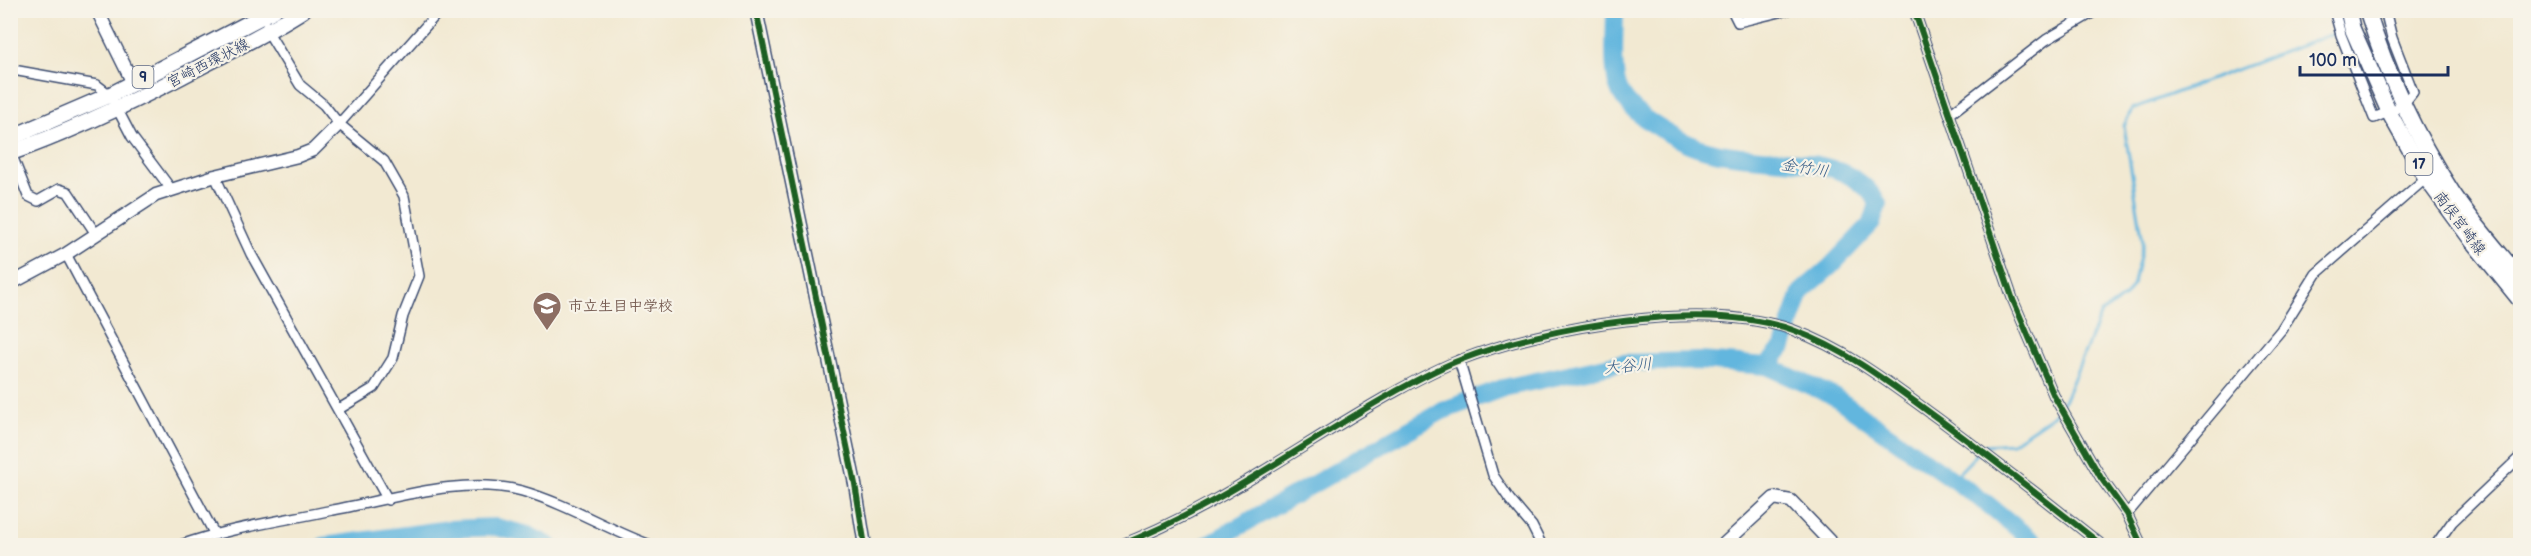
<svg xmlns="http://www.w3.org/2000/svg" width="2531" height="556" font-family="'Balsamiq Sans','Klee One',sans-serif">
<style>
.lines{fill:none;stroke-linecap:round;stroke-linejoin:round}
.stream{stroke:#62b6de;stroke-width:3}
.river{stroke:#62b6de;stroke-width:18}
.minor-casing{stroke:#3b4b6f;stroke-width:12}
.tertiary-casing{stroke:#3b4b6f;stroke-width:15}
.primary-casing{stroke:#3b4b6f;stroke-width:18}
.minor{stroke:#fff;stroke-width:9}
.tertiary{stroke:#fff;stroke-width:12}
.primary{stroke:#fff;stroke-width:15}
.cycleway-casing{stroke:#f7f3e8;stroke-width:10}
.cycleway{stroke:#1b5e20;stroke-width:6}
.labels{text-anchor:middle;stroke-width:4.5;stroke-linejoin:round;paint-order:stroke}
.shield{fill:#f7f3e8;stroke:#5d6a87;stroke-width:1.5}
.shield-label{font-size:14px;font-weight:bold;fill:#1b2f5e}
.street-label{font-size:15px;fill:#1b2f5e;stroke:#f7f3e8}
.education-label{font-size:15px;font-weight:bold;fill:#785e54;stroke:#f7f3e8;text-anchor:start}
.water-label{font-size:16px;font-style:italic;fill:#305884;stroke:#f7f3e8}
</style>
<rect width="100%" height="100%" fill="#f7f3e8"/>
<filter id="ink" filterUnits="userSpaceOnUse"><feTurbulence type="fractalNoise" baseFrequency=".0167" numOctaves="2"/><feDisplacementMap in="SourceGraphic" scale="12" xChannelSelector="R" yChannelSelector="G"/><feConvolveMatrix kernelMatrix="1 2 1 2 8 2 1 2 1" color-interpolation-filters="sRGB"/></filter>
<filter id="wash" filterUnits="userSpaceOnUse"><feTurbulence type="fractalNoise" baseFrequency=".008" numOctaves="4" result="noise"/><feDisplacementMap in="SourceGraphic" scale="24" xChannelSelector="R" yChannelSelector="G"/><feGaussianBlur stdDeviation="1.35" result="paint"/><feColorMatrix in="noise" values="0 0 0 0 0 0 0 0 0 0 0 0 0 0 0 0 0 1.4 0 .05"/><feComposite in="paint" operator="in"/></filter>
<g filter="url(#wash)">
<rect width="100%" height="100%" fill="#f2e9d2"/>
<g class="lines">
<g class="stream">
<polyline points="1614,10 1615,11"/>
<polyline points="1983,448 1985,445 2012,443 2054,415 2066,397 2101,313 2125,297 2134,283 2143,242 2124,126 2132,109 2337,32"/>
<polyline points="1952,480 1978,453"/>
</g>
<g class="river">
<path d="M1615,10c0,23 -4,64 5,82 8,14 20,24 33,32 20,13 38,23 62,28 50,12 136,-1 163,52l-6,19 -42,44 -29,25 -18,55 -16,19"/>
<polyline points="324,546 450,529 496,527 528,535 550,546"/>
<polyline points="1205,546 1442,411 1503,388 1620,363 1700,361 1767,366 1835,397 1986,503 2039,546"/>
</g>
</g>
</g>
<g filter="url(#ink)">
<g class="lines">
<g class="minor-casing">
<g id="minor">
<polyline points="1732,10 1738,22 1788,10"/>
<polyline points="1914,10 2013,300 2054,396 2101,478 2127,514 2142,546"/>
<polyline points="2334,10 2341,35 2374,118 2402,106 2413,92 2392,38 2385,10"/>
<polyline points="267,26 268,32 300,85 324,105 339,124 384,161 404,196 419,276 403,316 393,358 374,388 339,409"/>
<polyline points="13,70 97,85 110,95 132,137 171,189"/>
<polyline points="1950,114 2046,40 2097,10"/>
<polyline points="339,124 440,10"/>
<polyline points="11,153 28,196 38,201 59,189 68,192 96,234"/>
<polyline points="215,176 251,254 388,500"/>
<polyline points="66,254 215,535"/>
<polyline points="1459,360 1493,475 1510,500 1532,526 1542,546"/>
<polyline points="2127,514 2281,330 2316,274 2426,178"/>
<path d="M178,546c50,-18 103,-25 155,-36 59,-11 130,-35 189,-19 46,13 86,39 131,55"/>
<path d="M1118,546c97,-37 182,-101 273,-152 22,-12 45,-25 69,-34 86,-34 245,-61 333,-30 55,20 100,56 147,90 55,41 109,83 163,126"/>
<polyline points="2435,546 2452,522 2520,457"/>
</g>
</g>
<g class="tertiary-casing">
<g id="tertiary">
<polyline points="97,10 133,83"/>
<polyline points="756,10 855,484 865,546"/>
<polyline points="10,284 66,254 156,195 215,176 298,156 313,150 339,124"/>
<polyline points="1722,546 1774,498 1791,501 1834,546"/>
</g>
</g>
<g class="primary-casing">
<g id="primary">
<polyline points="2348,10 2352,28 2390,114 2426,178 2473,242 2520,300"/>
<path d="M2367,10c20,65 48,125 85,182 20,30 46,59 68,86"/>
<polyline points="10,138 110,95 274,10"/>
<path d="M10,153c60,-21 116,-48 172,-77 41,-21 82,-41 121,-66"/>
</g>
</g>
<use href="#minor" class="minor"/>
<use href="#tertiary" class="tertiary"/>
<use href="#primary" class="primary"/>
<g class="cycleway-casing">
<g id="cycleway">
<polyline points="756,10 855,484 865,546"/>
<polyline points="1914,10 2013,300 2054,396 2101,478 2127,514 2142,546"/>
<path d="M1118,546c97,-37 182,-101 273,-152 22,-12 45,-25 69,-34 86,-34 245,-61 333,-30 55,20 100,56 147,90 55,41 109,83 163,126"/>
</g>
</g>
<use href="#cycleway" class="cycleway"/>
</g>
</g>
<defs>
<g id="school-pin" transform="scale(1.5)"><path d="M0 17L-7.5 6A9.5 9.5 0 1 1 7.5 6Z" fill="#8d6e63" stroke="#f7f3e8"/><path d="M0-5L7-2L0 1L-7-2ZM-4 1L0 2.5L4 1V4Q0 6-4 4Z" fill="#fff"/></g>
</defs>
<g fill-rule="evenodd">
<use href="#school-pin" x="547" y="306"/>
</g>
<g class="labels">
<g class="shield">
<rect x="132.5" y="66" width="21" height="22" rx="4.5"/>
<rect x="2405.5" y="153" width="27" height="22" rx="4.5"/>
</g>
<g class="shield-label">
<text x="143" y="82">9</text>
<text x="2419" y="169">17</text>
</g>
<g class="street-label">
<text transform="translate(208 63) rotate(-27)" y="5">宮崎西環状線</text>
<text transform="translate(2460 223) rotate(53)" y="5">南俣宮崎線</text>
</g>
<g class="education-label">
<text x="568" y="311">市立生目中学校</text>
</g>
<g class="water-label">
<text transform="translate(1805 167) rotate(9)" y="6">金竹川</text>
<text transform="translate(1628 365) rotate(-5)" y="6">大谷川</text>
</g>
</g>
<rect width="2531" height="556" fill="none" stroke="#f7f3e8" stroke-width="36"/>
<path d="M2300 66v9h148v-9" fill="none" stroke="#1b2f5e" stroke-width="3"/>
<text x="2309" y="66" font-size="18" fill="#1b2f5e" stroke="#f7f3e8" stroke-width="4.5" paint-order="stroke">100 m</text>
</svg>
